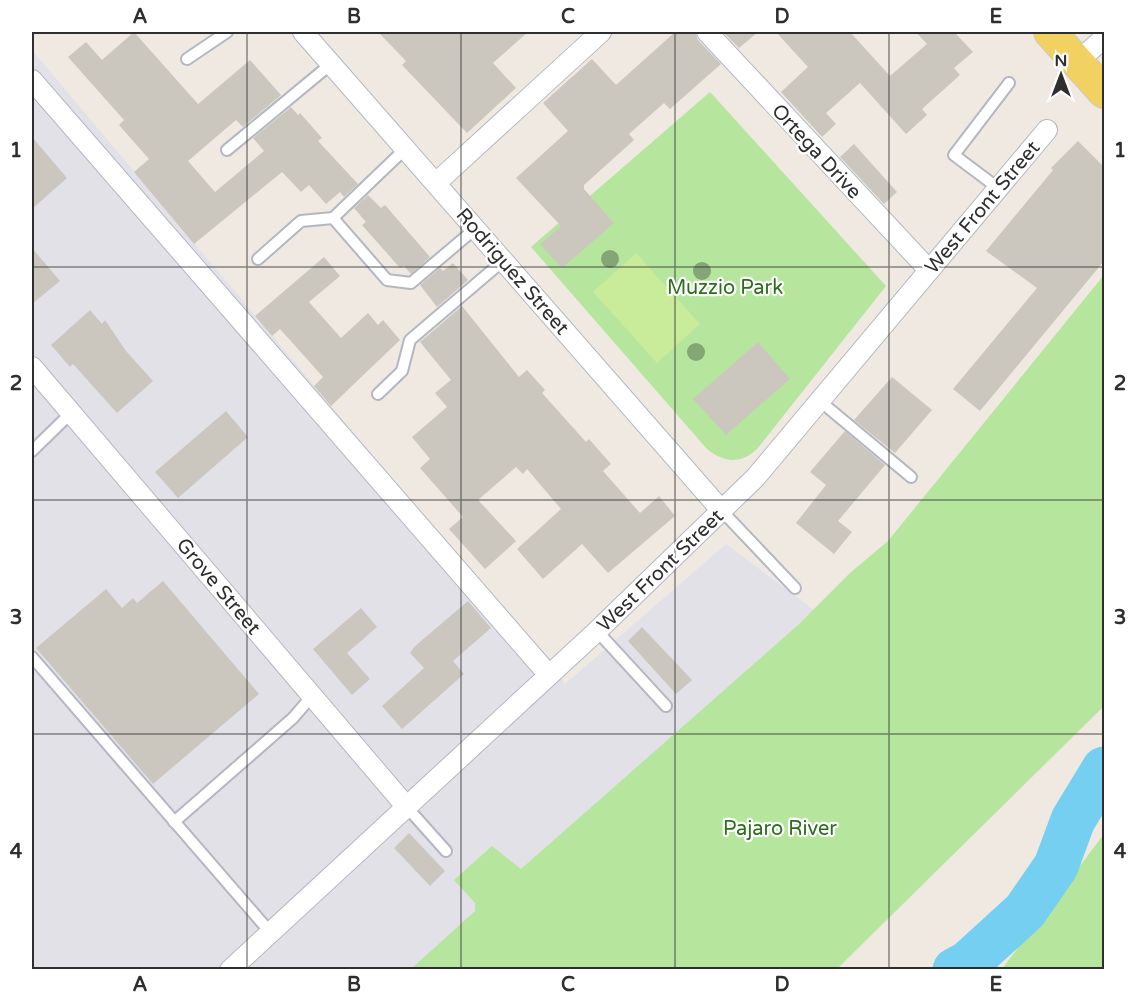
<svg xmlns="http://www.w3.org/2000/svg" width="1136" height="1001" font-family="'Varela Round',sans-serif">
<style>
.industrial{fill:#e3e1e8}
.green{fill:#b6e59e}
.pitch{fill:#c9ec9a}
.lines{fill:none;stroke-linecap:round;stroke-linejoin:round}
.river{stroke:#75cff0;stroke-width:45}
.building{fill:#cbc7bf}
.lane-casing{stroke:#b4b7c1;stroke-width:14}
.street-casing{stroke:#b4b7c1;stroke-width:22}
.primary-casing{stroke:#c9c9c9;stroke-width:34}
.lane{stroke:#fff;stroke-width:10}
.street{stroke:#fff;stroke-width:20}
.primary{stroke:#f2d163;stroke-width:32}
.tree{fill:#84a574}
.grid{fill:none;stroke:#2e2e2e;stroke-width:1.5;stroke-opacity:0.55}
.labels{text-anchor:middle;stroke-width:4.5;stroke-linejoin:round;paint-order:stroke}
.street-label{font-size:20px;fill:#2e2e2e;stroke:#fff}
.park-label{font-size:20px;fill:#2c6e1b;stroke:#fff}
.neatline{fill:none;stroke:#2e2e2e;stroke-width:2}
.grid-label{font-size:20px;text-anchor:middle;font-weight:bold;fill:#2e2e2e}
</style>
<rect width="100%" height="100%" fill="#efe9e1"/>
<polygon class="industrial" points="32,50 565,684 726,544 819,614 429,969 32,969"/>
<g class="green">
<path d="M710,92l176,194 -129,163c-16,15 -33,14 -50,0l-176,-202z"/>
<polygon points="1104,275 1104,706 837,969 411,969 475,911 475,903 454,880 492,846 521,869 798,625 850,573 888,541"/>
<polygon points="1104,834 1104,969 1002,969"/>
</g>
<polygon class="pitch" points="636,253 700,324 657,363 593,292"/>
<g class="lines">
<polyline class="river" points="955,970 968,963 1025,911 1056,866 1073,820 1104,769"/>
</g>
<g class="building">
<polygon points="134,32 198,104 250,60 281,95 243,127 236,120 188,161 215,192 264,151 253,138 291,107 298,115 300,113 322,138 318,141 358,184 344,197 340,192 326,204 309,185 301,192 282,172 194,244 134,172 149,159 119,125 124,120 68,57 86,42 102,60"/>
<polygon points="378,32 528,32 493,63 516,88 467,133 402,65 406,61"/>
<polygon points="675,32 695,32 698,40 721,64 670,109 664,103 629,134 634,140 584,185 584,189 614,223 562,268 540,244 561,226 516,178 568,131 543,103 592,59 616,85"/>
<polygon points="723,32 758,32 739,48"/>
<polygon points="776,32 850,32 890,76 927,44 916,32 954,32 973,52 954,68 960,75 922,109 927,115 906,134 860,83 826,113 836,124 822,137 781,92 808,67"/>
<polygon points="32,137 67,178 32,209"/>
<polygon points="1078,141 1104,167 1104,261 980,411 953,389 1037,288 986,251 1053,170 1051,168"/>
<polygon points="854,144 897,192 884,204 840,157"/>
<polygon points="368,195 381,208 385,205 430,257 411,274 404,266 400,268 362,225 366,222 354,208"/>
<polygon points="32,248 60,281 32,304"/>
<polygon points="324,257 340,276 309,302 341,338 368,313 378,325 383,320 400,340 331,406 314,386 323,377 280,329 272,336 255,316"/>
<polygon points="453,263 468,280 437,307 420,285 440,268 443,271"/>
<polygon points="462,306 519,377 527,370 545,390 542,393 586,442 589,439 611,464 603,471 640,513 659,496 675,516 608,573 582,544 543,579 517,549 561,509 527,469 523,474 516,467 478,500 516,541 485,569 449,529 463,517 420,468 430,459 412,437 447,407 435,393 451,380 420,342"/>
<polygon points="90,310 102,324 105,320 126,351 153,381 117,413 73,364 70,367 51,345"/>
<polygon points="758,342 790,379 726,435 693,399"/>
<polygon points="892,377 932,410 895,453 854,420"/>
<polygon points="226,411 248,437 178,498 155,472"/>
<polygon points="845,431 885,465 838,521 852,532 834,554 796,523 826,485 810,472"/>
<polygon points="163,581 259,694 153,784 36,648 106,589 122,608 133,598 137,603"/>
<polygon points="468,601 491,628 453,661 464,674 402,729 382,706 424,668 410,653 414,647"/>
<polygon points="361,608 377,627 347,653 370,679 352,695 313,649"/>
<polygon points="642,627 692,680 676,694 628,641"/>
<polygon points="409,833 445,871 430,886 394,848"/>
</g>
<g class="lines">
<g class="lane-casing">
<g id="lane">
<polyline points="187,59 227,32"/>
<polyline points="405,149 333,218 387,280 411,283 476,228"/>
<polyline points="227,150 331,64"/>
<polyline points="998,188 954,155 1009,83"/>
<polyline points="258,259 301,221 333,218"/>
<polyline points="378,394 402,371 410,340 504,260"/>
<polyline points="820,401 911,477"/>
<polyline points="32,451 71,413"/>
<polyline points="722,511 795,588"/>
<polyline points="597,631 666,706"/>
<polyline points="32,657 270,932"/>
<polyline points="405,805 446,851"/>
<polyline points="174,822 293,718 312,696"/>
</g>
</g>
<g class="street-casing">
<g id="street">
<polyline points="303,32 722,511"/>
<polyline points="707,32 928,269"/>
<polyline points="1077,62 1104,38"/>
<polyline points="32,80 548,674"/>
<polyline points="436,183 601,32"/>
<polyline points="32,367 405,805"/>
<polyline points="230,970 597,631 755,478 1047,130"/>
</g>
</g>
<g class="primary-casing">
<polyline id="primary" points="1050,32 1104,92"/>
</g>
<use href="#lane" class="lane"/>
<use href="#street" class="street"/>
<use href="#primary" class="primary"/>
</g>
<g class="tree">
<circle cx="610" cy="259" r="9"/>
<circle cx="702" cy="271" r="9"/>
<circle cx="696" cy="352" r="9"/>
</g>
<path class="grid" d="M247,32v938M461,32v938M675,32v938M889,32v938M32,267h1072M32,500h1072M32,734h1072"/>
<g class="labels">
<g class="street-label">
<text transform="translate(817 151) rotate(47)" y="7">Ortega Drive</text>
<text transform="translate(982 207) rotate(-50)" y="7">West Front Street</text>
<text transform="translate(513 271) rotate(49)" y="7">Rodriguez Street</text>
<text transform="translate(660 570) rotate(-44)" y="7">West Front Street</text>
<text transform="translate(219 586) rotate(50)" y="7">Grove Street</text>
</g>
<g class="park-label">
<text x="725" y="294">Muzzio Park</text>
<text x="780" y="835">Pajaro River</text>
</g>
</g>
<rect width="1136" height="1001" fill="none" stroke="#ffffff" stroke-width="66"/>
<g transform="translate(1061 75)" stroke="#ffffff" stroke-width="4.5" paint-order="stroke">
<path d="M0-4.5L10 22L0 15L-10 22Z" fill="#2e2e2e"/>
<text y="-9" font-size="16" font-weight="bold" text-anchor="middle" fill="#2e2e2e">N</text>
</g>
<rect x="33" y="33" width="1070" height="935" class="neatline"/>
<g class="grid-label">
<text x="140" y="23">A</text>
<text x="354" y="23">B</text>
<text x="568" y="23">C</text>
<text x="782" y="23">D</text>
<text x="996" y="23">E</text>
<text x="16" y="157">1</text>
<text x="1120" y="157">1</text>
<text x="16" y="390">2</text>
<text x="1120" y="390">2</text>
<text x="16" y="624">3</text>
<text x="1120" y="624">3</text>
<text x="16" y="858">4</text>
<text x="1120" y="858">4</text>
<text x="140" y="991">A</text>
<text x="354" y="991">B</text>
<text x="568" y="991">C</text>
<text x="782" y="991">D</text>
<text x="996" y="991">E</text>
</g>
</svg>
